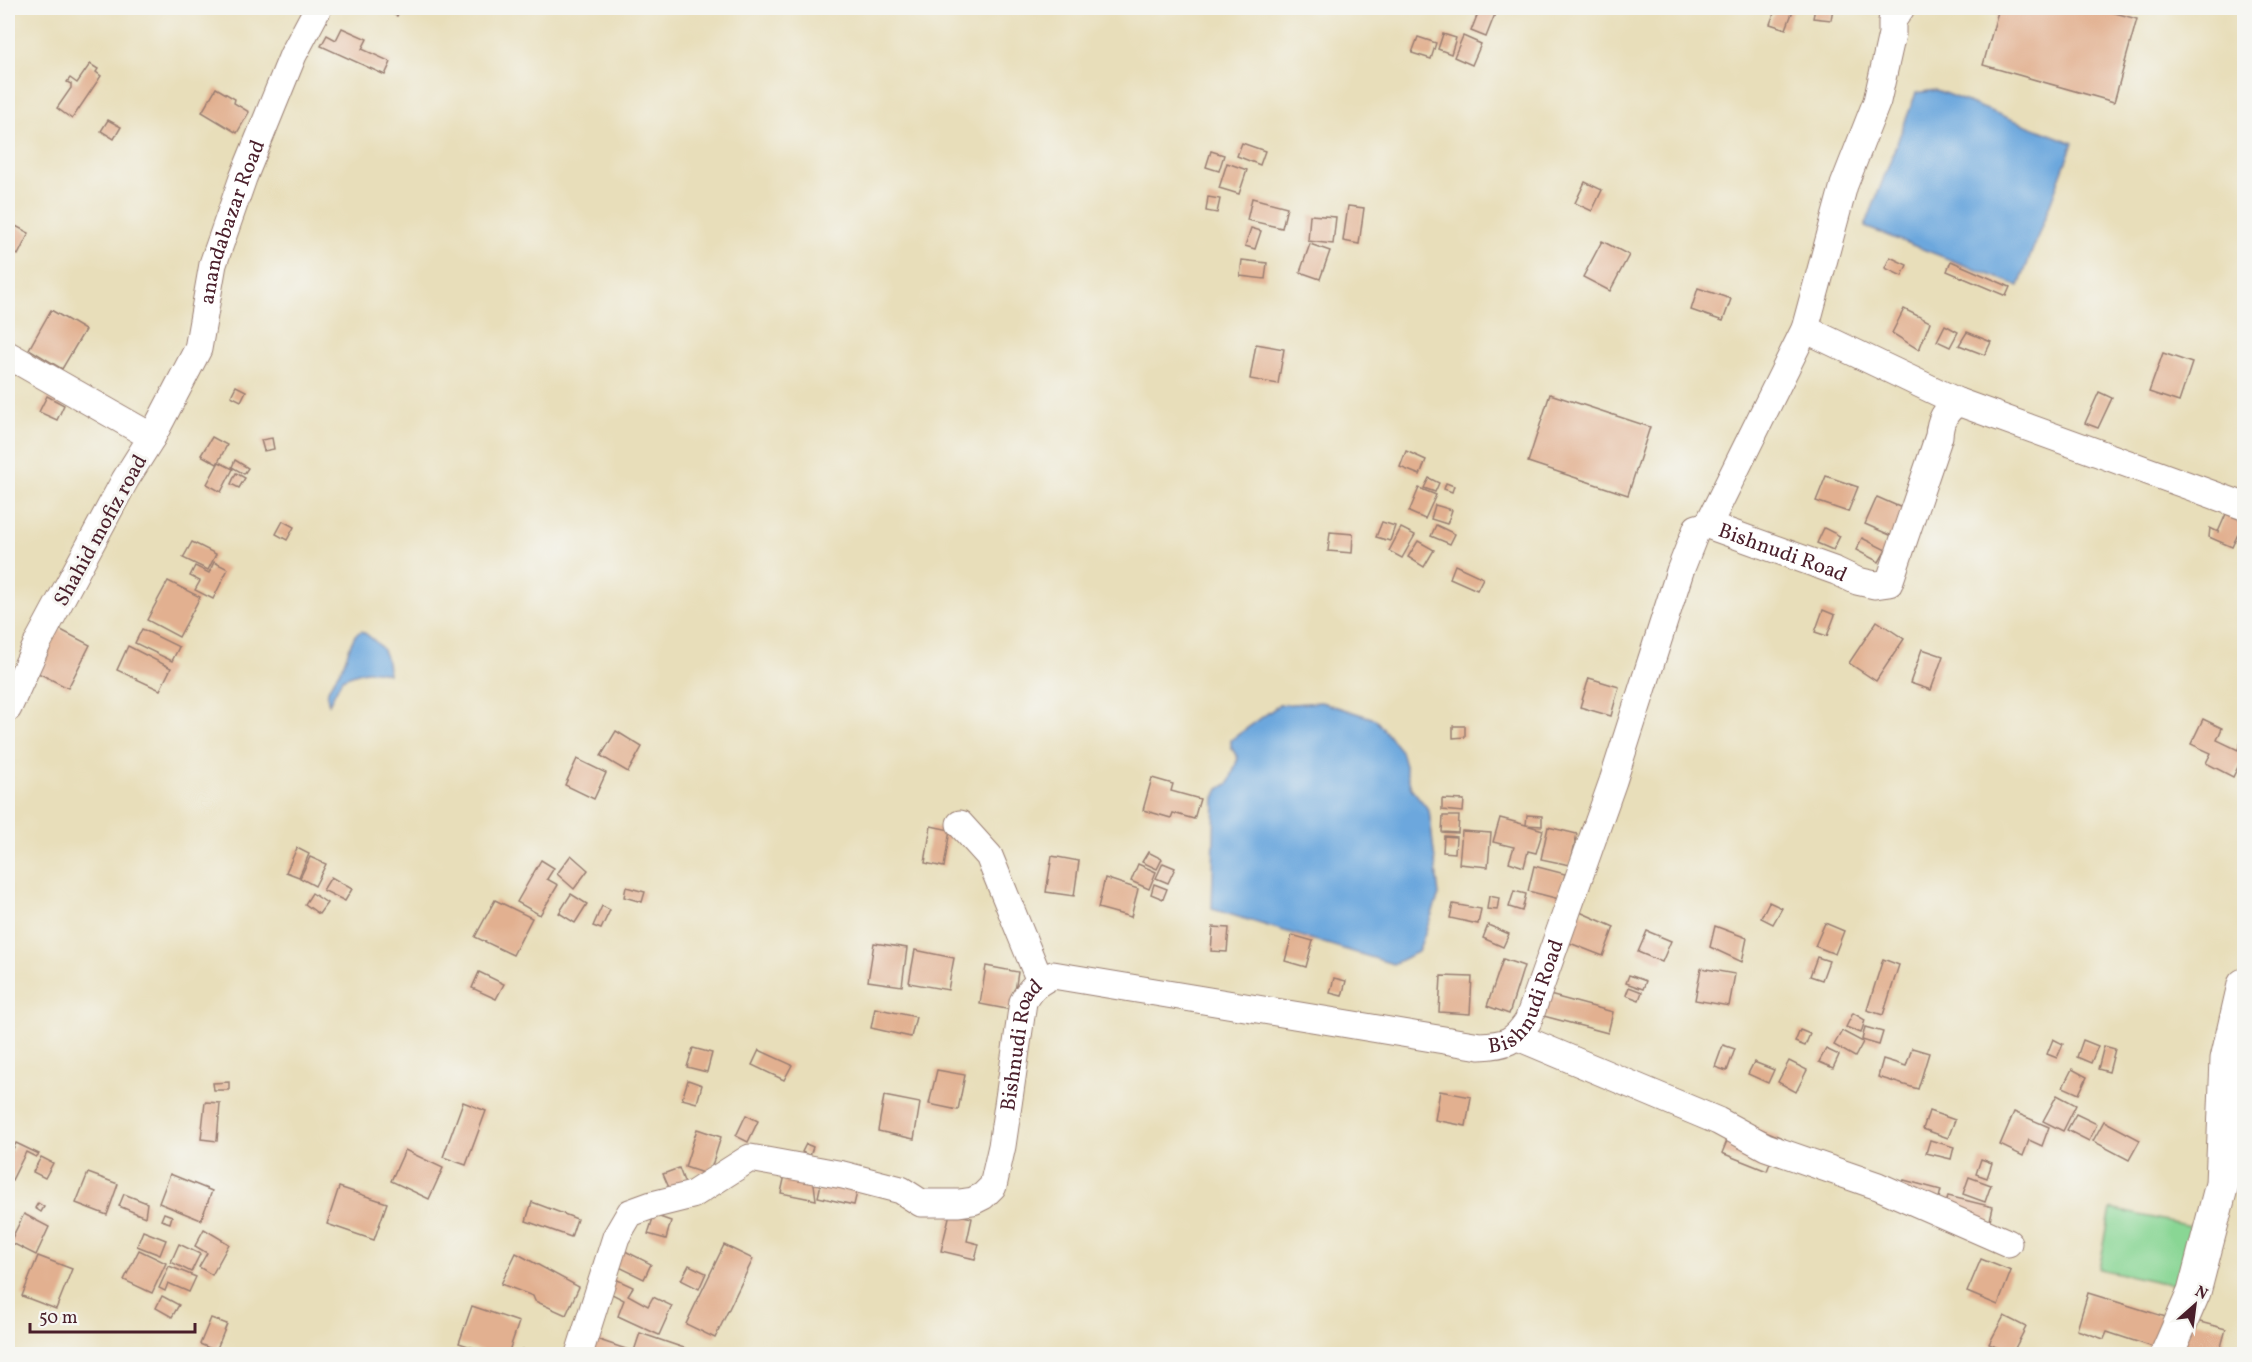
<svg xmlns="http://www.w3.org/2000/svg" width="2252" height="1362" font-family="Vollkorn,serif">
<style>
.green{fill:#89d694;stroke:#6a7a60;stroke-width:1.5}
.water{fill:#6ca7dd;stroke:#5b6384;stroke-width:1.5}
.building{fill:#e2b090}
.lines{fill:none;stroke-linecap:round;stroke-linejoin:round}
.street-casing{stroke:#997e72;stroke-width:29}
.secondary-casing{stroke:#997e72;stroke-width:35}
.street{stroke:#fff;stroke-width:27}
.secondary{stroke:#fff;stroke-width:33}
.labels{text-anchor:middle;stroke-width:6;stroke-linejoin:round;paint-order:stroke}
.street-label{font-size:21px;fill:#4a1f2b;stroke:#f6f6f2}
</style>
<rect width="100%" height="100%" fill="#f6f6f2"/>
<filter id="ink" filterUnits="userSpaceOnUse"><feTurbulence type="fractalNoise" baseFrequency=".0167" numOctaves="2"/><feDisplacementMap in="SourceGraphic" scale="12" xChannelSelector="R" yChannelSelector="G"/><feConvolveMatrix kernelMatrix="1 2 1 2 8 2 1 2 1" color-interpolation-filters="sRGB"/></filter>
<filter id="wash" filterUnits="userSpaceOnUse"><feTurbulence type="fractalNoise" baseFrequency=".008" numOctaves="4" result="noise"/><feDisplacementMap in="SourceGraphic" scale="24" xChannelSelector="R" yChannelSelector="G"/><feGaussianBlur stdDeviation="1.35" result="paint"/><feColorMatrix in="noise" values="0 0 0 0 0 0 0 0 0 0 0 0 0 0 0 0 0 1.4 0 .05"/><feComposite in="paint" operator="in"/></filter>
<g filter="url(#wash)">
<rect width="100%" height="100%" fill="#e8deba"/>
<polygon class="green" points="2111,1209 2200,1228 2188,1288 2099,1269"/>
<g class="water">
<polygon points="1936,90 2073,143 2019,286 1865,227 1916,93"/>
<path d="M362,631c18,13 26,19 26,43 -16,-7 -30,-2 -46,5l-13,25c-6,-14 5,-23 12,-35 6,-11 8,-24 15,-35z"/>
<polygon points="1321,702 1375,719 1401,751 1411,788 1429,810 1439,895 1418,952 1393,964 1212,909 1215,798 1219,789 1229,783 1238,758 1231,747 1231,740 1279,705"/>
</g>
<g id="blocks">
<g class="building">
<polygon points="378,8 401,8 397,16"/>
<polygon points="1480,8 1495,14 1486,37 1471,31"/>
<polygon points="1776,8 1794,8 1786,29 1770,24"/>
<polygon points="1815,8 1833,8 1831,20 1813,18"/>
<polygon points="1936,8 1956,8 1954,14"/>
<polygon points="1999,8 2097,8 2137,19 2114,102 1983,65"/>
<polygon points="342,28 367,39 362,49 391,62 385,75 321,46 327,35 336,40"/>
<polygon points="1443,34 1456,38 1451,54 1438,49"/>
<polygon points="1463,36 1481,44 1472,65 1454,57"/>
<polygon points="1418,37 1436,43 1431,59 1412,53"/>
<polygon points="90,64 98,69 96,72 101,76 72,119 57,108 71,88 71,84 67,82 70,78 77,83"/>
<polygon points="216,88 235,99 234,103 249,112 237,133 202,112"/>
<polygon points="108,120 121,127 114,139 101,131"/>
<polygon points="1242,143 1265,151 1260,165 1237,156"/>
<polygon points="1211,151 1224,155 1219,171 1206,167"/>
<polygon points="1227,163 1247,170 1239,194 1219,188"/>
<polygon points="1585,182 1602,190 1592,211 1575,203"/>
<polygon points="1208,197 1220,199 1217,213 1206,211"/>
<polygon points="1252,198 1287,207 1282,228 1247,220"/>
<polygon points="1348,206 1364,208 1359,244 1343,241"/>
<polygon points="1310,215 1336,217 1333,244 1308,241"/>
<polygon points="8,222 29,233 18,255 8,249"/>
<polygon points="1251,228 1261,231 1255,249 1245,246"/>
<polygon points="1602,241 1629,255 1610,291 1583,277"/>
<polygon points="1310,244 1330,251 1320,279 1300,272"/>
<polygon points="1890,257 1907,265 1902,276 1885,268"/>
<polygon points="1242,260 1267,263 1265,279 1240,276"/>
<polygon points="1951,261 2010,287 2006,296 1947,271"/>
<polygon points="1698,288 1731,299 1723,321 1691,310"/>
<polygon points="1904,309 1930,322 1919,350 1892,333"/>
<polygon points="51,310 85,330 62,369 29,349"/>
<polygon points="1945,325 1958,332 1950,347 1937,341"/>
<polygon points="1967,332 1991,342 1985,355 1959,345"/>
<polygon points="1256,344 1284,349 1278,384 1250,379"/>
<polygon points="2163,353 2192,363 2179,402 2149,392"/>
<polygon points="236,386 246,391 241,401 231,396"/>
<polygon points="2099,392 2112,398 2098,428 2085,423"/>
<polygon points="1550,394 1650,427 1628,495 1528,462"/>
<polygon points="47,396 64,405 57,420 39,412"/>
<polygon points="212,437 227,445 217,464 201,455"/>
<polygon points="272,438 274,449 264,451 261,440"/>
<polygon points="1406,451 1426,460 1420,475 1400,467"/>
<polygon points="235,460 248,468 244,474 232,467"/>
<polygon points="219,462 233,469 221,492 207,484"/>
<polygon points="236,473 245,478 239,488 231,484"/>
<polygon points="1826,476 1858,487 1848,512 1816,501"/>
<polygon points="1429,478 1439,483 1435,492 1424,488"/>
<polygon points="1446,483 1454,486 1452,492 1444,489"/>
<polygon points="1419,488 1436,495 1425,519 1409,512"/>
<polygon points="1877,497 1911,512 1899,539 1865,524"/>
<polygon points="1435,505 1452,510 1447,524 1431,519"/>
<polygon points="2226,514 2244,521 2232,547 2209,537 2210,528 2218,532"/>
<polygon points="283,521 294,527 287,540 276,534"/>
<polygon points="1382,522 1395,526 1390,541 1376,537"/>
<polygon points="1436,525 1455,534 1450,544 1431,536"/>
<polygon points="1401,528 1415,535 1402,558 1389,551"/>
<polygon points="1824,528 1840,536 1833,550 1817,543"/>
<polygon points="1330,532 1353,534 1352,553 1328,551"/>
<polygon points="1862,538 1886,550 1879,562 1856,550"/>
<polygon points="1418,541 1434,550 1424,567 1408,557"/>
<polygon points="192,542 216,554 208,570 183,558"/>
<polygon points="214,562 228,569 213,599 195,590 200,581 190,576 195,566 209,573"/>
<polygon points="1455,565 1483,578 1477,590 1450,578"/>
<polygon points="168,581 200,597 179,637 147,620"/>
<polygon points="1823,610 1835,615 1827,636 1815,632"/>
<polygon points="1877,621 1904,639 1876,681 1849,663"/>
<polygon points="59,629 90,645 68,688 36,672"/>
<polygon points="142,629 179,647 172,661 135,643"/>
<polygon points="128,646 171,668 160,690 117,670"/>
<polygon points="1922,649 1943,656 1931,690 1910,683"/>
<polygon points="1589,678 1619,687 1611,716 1580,707"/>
<polygon points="2203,719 2222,728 2217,740 2238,750 2244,733 2244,757 2243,757 2233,777 2206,763 2211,753 2191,744"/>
<polygon points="1453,726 1465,726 1465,737 1453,738"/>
<polygon points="616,731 642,747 628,772 601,756"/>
<polygon points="577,759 606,773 594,799 565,785"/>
<polygon points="1152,778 1173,784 1171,791 1200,799 1194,819 1173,813 1171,818 1143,810"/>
<polygon points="1442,799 1464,800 1463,812 1442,810"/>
<polygon points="1527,815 1542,816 1542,826 1526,825 1543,830 1536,853 1528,851 1524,867 1509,862 1514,847 1493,842 1500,818 1526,825"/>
<polygon points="1443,816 1459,816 1458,833 1442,832"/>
<polygon points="931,826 950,830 944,867 925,863"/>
<polygon points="1548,827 1577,834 1570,865 1541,859"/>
<polygon points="1462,831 1491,833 1488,867 1459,864"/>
<polygon points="1444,836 1456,837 1455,853 1443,852"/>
<polygon points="297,848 309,854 299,877 286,872"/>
<polygon points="1148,852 1162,859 1157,869 1142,862"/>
<polygon points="571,855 588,870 574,889 557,874"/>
<polygon points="1052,856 1079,861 1074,896 1046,892"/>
<polygon points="310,857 326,864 315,886 300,878"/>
<polygon points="541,860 554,868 547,879 558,885 540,915 517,902"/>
<polygon points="1163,863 1175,868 1168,883 1156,878"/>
<polygon points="1138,864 1156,872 1149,889 1131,881"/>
<polygon points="1534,866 1565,874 1559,899 1528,891"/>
<polygon points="331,877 352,889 345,901 323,890"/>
<polygon points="1105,878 1138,889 1131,917 1098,908"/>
<polygon points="1154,884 1167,889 1163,899 1151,894"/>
<polygon points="626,887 645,892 642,902 624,897"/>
<polygon points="1514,891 1526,894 1522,911 1509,907"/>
<polygon points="312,893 327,903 319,914 305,904"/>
<polygon points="571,894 587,904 575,923 559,913"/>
<polygon points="1489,896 1499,898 1497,910 1487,909"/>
<polygon points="495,900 532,918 513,955 475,937"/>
<polygon points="1769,902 1782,908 1773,924 1761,918"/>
<polygon points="1453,904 1481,909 1478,924 1450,918"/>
<polygon points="602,906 610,910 601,929 593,926"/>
<polygon points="1573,909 1614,927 1603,956 1562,940"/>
<polygon points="1825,923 1844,931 1835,954 1815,946"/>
<polygon points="1488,925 1509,934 1503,947 1483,938"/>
<polygon points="1715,926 1747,938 1742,962 1710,947"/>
<polygon points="1213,927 1229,928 1227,952 1211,951"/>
<polygon points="1647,931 1671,941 1662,962 1638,952"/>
<polygon points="1292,935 1313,941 1306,967 1285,961"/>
<polygon points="874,943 907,948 902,986 868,981"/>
<polygon points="915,950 954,958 948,990 909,983"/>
<polygon points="1817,957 1829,961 1822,980 1810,976"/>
<polygon points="1503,959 1524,966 1509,1014 1487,1006"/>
<polygon points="1883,959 1899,965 1883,1015 1867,1010"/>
<polygon points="986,966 1018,972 1012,1010 980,1004"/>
<polygon points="1701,968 1735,974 1729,1006 1695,1000"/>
<polygon points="479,972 504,984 496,999 472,988"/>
<polygon points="1629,975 1646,981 1643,989 1626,983"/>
<polygon points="1441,976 1472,977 1470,1014 1439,1012"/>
<polygon points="1334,978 1346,981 1342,996 1330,993"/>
<polygon points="1629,987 1642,992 1639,1000 1626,995"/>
<polygon points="1542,993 1613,1012 1608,1033 1536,1014"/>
<polygon points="875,1008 916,1017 911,1037 871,1028"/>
<polygon points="1853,1013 1865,1020 1861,1033 1846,1027"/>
<polygon points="1865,1027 1883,1032 1879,1045 1862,1040"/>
<polygon points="1800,1030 1810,1034 1805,1046 1795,1042"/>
<polygon points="1842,1031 1863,1042 1855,1057 1834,1045"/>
<polygon points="2053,1039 2063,1044 2057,1058 2047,1054"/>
<polygon points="2083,1040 2098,1046 2091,1063 2077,1057"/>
<polygon points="1723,1045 1735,1049 1727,1071 1715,1067"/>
<polygon points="2104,1046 2115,1049 2109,1072 2098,1069"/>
<polygon points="693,1048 712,1053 707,1072 687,1067"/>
<polygon points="1912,1048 1929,1053 1918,1089 1878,1077 1883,1059 1906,1066"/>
<polygon points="1826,1049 1839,1055 1833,1068 1819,1062"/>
<polygon points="759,1050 792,1065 784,1080 752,1065"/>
<polygon points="1789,1061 1807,1070 1796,1092 1778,1082"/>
<polygon points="1754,1062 1774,1070 1768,1083 1748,1074"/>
<polygon points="2072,1069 2087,1077 2079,1094 2063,1087"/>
<polygon points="937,1070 965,1075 958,1110 929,1104"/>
<polygon points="2241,1075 2244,1077 2244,1112 2226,1103"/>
<polygon points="688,1080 702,1085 697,1103 682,1099"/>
<polygon points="229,1082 229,1090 214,1090 213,1083"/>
<polygon points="1440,1091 1471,1097 1466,1126 1435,1120"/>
<polygon points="2057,1095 2076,1105 2063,1131 2043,1121"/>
<polygon points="884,1096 920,1103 914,1139 878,1131"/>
<polygon points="205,1102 220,1103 217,1141 201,1139"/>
<polygon points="463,1102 486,1111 466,1165 443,1157"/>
<polygon points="1929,1111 1955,1120 1948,1138 1923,1129"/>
<polygon points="2014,1112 2049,1127 2042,1146 2029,1140 2023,1156 2000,1145"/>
<polygon points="2076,1114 2097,1124 2089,1141 2067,1130"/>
<polygon points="746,1115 758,1121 748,1142 736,1136"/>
<polygon points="1736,1119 1780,1137 1767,1171 1722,1153"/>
<polygon points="2104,1121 2140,1140 2129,1160 2093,1141"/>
<polygon points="697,1129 721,1137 709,1175 685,1167"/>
<polygon points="1930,1140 1954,1147 1951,1159 1926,1153"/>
<polygon points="16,1143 39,1154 36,1157 26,1152 12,1180 8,1178 8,1152 11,1153"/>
<polygon points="806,1144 813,1147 810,1156 802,1152"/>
<polygon points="405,1150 443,1168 429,1199 391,1181"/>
<polygon points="41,1157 53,1163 45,1178 33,1172"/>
<polygon points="1981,1159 1992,1163 1987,1178 1976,1174"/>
<polygon points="679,1168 685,1184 670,1190 663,1174"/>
<polygon points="786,1170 813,1176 816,1200 781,1193"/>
<polygon points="88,1173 118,1184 107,1215 76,1203"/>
<polygon points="170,1174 212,1191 201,1220 159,1203"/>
<polygon points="1969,1177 1991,1185 1985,1202 1963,1194"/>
<polygon points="822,1179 858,1188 854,1205 818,1197"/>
<polygon points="1904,1180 1941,1190 1934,1218 1896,1208"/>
<polygon points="339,1187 387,1203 374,1240 327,1224"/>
<polygon points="124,1194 147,1203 145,1217 119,1206"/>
<polygon points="1948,1196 1993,1207 1987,1233 1942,1222"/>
<polygon points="532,1202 577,1219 571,1237 526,1221"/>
<polygon points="38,1203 44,1207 41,1212 35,1208"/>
<polygon points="164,1213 172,1216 170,1223 161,1220"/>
<polygon points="950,1213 972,1218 967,1241 979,1244 975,1259 941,1251"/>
<polygon points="24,1214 49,1227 36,1255 10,1242"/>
<polygon points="654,1215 671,1221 666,1239 648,1234"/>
<polygon points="204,1229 229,1244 212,1275 199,1267 207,1253 195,1246"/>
<polygon points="143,1231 166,1240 160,1255 137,1246"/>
<polygon points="179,1244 200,1254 191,1272 171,1262"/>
<polygon points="724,1245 753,1259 715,1338 686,1324"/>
<polygon points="621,1249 651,1264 644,1279 613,1264"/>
<polygon points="139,1250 166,1263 152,1293 124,1280"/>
<polygon points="516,1253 579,1287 566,1315 535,1301 533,1296 501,1284"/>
<polygon points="38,1256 72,1269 56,1309 22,1296"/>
<polygon points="1981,1259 2011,1271 1998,1305 1967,1292"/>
<polygon points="689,1265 706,1273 699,1289 681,1280"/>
<polygon points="169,1266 196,1277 189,1292 168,1283 165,1291 159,1288"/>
<polygon points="611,1277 633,1287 628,1295 648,1306 653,1297 672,1306 659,1335 618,1316 624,1300 604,1290"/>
<polygon points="2088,1293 2169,1318 2159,1349 2107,1332 2104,1339 2077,1330"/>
<polygon points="162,1296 179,1305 172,1317 156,1308"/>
<polygon points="472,1306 519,1322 508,1354 492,1354 459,1343"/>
<polygon points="2004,1316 2026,1327 2012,1354 1989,1344"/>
<polygon points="211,1318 227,1324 216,1351 200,1344"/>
<polygon points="2189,1319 2226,1329 2219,1354 2179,1354"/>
<polygon points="640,1333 687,1349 685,1354 633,1354"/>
<polygon points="590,1337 629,1350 628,1354 584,1354"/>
<polygon points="522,1349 536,1354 520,1354"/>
</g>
</g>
</g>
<g filter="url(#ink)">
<use href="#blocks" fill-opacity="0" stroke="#997e72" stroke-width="1.5"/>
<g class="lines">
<g class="street-casing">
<g id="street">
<polyline points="1805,329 1958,402"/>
<polyline points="8,355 152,437 125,480 38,642 8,708"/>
<path id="s1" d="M152,437l46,-88 15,-85 30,-86 50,-123 25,-47"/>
<polyline points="1708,525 1805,329 1844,185 1877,101 1892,34 1892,21 1901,8"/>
<polyline points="960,824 989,856 1040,981"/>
<polyline points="1518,1037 1718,1121 1766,1147 1878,1186 2008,1243"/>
<path id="s2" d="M579,1354l37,-117 14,-24 22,-8 40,-10 58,-37 93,17 58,15 20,13h38l14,-2 10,-5 10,-10 9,-40 21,-144c7,-14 15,-20 30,-27l427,71c26,-1 34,-4 48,-25l85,-240 67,-210 17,-43 11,-3 128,46 21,10 18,4 14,-2 50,-147c1,-16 6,-25 19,-34l286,104"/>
</g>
</g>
<g class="secondary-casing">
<polyline id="secondary" points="2167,1354 2194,1292 2222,1184 2227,1059 2244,985"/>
</g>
<use href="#street" class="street"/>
<use href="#secondary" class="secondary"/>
</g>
</g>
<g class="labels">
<g class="street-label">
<text dy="7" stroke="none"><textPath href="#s1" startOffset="231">anandabazar Road</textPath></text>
<text transform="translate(100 530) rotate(-61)" y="7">Shahid mofiz road</text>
<text dy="7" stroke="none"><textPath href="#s2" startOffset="1870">Bishnudi Road</textPath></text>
<text dy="7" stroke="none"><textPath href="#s2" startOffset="1276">Bishnudi Road</textPath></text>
<text dy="7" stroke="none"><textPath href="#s2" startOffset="684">Bishnudi Road</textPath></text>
</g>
</g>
<rect width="2252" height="1362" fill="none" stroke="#f6f6f2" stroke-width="30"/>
<g transform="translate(2195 1305) rotate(28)" stroke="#f6f6f2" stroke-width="4.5" paint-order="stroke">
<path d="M0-4.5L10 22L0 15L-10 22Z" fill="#4a1f2b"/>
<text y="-9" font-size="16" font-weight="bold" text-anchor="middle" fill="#4a1f2b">N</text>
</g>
<path d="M30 1323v9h165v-9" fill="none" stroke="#4a1f2b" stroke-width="3"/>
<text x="39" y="1323" font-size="18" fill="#4a1f2b" stroke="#f6f6f2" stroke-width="4.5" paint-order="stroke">50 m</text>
</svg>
